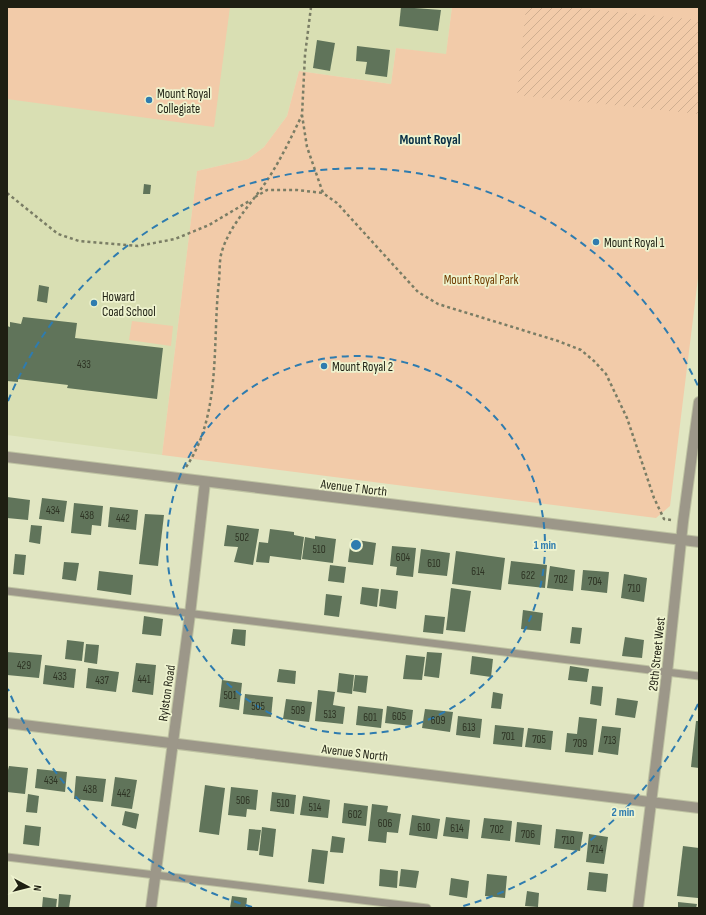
<svg xmlns="http://www.w3.org/2000/svg" width="706" height="915" font-family="'Sofia Sans Condensed',sans-serif">
<style>
.built{fill:#d9dfb3}
.park{fill:#f2cba9}
.garden{fill:url(#garden-furrows)}
.building{fill:#60745a}
.lines{fill:none;stroke-linecap:round;stroke-linejoin:round}
.service-casing{stroke:#bec2a2;stroke-width:9}
.minor-casing{stroke:#bec2a2;stroke-width:12}
.path{stroke:#7a7d65;stroke-width:2.5;stroke-dasharray:3 3;stroke-linecap:butt}
.service{stroke:#9c9789;stroke-width:7}
.minor{stroke:#9c9789;stroke-width:10}
.ring{fill:none;stroke:#2f7caf;stroke-width:2;stroke-dasharray:7 5}
.poi-dot{fill:#2f7caf;stroke:#eef3cf;stroke-width:1.5}
.labels{text-anchor:middle;stroke-width:3.5;stroke-linejoin:round;paint-order:stroke}
.number-label{font-size:11px;fill:#2e3424}
.poi-label{font-size:13px;fill:#1e1f12;stroke:#eef3cf;text-anchor:start}
.park-label{font-size:13px;fill:#703d00;stroke:#eef3cf}
.street-label{font-size:13px;fill:#1e1f12;stroke:#eef3cf}
.neighbourhood-label{font-size:14px;font-weight:bold;fill:#062d44;stroke:#eef3cf}
.centre{fill:#2f7caf;stroke:#eef3cf;stroke-width:2}
.ring-label{font-size:12px;text-anchor:middle;font-weight:bold;fill:#2f7caf;stroke:#eef3cf;stroke-width:3.5;stroke-linejoin:round;paint-order:stroke}
</style>
<defs>
<pattern id="garden-furrows" width="10" height="10" patternUnits="userSpaceOnUse"><rect width="10" height="10" fill="#f2cba9"/><path d="M-1 1l2-2M0 10L10 0M9 11l2-2" fill="none" stroke="#cfae90"/></pattern>
</defs>
<rect width="100%" height="100%" fill="#e1e6c2"/>
<polygon class="built" points="7,7 452,7 446,55 396,48 391,84 299,71 287,116 264,147 248,159 197,171 162,455 7,435"/>
<g class="park">
<polygon points="7,7 230,7 214,127 7,99"/>
<polygon points="452,7 699,7 699,270 670,506 656,518 162,455 197,171 248,159 264,147 287,116 299,71 391,84 396,48 446,54"/>
<polygon points="132,321 173,326 171,346 129,340"/>
</g>
<polygon class="garden" points="526,7 567,7 699,20 699,114 517,95"/>
<g class="building">
<polygon points="401,7 441,10 438,31 399,26"/>
<polygon points="317,40 335,43 330,71 313,68"/>
<polygon points="357,46 390,50 387,77 365,74 367,62 356,61"/>
<polygon points="144,184 151,185 150,194 143,194"/>
<polygon points="39,285 49,287 47,303 37,301"/>
<polygon points="23,317 77,323 75,338 163,348 157,399 67,388 68,385 18,379 18,382 7,381 7,326 10,327 10,322 21,324"/>
<polygon points="7,497 30,500 28,520 7,518"/>
<polygon points="42,498 67,501 64,522 39,519"/>
<polygon points="74,503 103,506 101,526 92,525 91,535 71,533"/>
<polygon points="110,507 138,510 136,530 108,527"/>
<polygon points="145,514 164,515 158,566 139,564"/>
<polygon points="31,525 42,526 40,544 29,542"/>
<polygon points="227,525 259,529 253,565 234,562 238,547 224,546"/>
<polygon points="270,529 294,532 294,535 304,537 301,560 270,556 269,563 256,562 259,542 268,543"/>
<polygon points="315,536 336,539 333,563 302,559 305,537 315,539"/>
<polygon points="351,539 376,543 373,565 348,562"/>
<polygon points="392,546 416,548 413,577 396,575 397,567 390,566"/>
<polygon points="421,549 450,553 447,576 418,573"/>
<polygon points="456,551 505,558 501,590 452,584"/>
<polygon points="15,554 26,555 24,575 13,574"/>
<polygon points="511,561 547,565 545,588 508,584"/>
<polygon points="64,562 79,563 76,581 62,579"/>
<polygon points="330,565 346,567 344,583 328,581"/>
<polygon points="550,566 575,570 573,591 547,588"/>
<polygon points="583,570 609,572 607,593 581,590"/>
<polygon points="99,571 133,575 131,595 97,590"/>
<polygon points="624,574 647,578 644,602 621,598"/>
<polygon points="362,587 379,589 377,607 360,604"/>
<polygon points="451,588 471,591 465,632 446,630"/>
<polygon points="381,589 398,591 396,609 379,606"/>
<polygon points="326,594 342,596 339,617 324,615"/>
<polygon points="523,610 543,613 541,631 521,629"/>
<polygon points="425,615 445,617 443,634 423,632"/>
<polygon points="144,616 163,619 161,636 142,634"/>
<polygon points="572,627 582,628 580,644 570,643"/>
<polygon points="233,629 246,630 245,646 231,644"/>
<polygon points="625,637 644,640 642,658 622,656"/>
<polygon points="67,640 84,642 82,661 65,659"/>
<polygon points="86,644 99,645 97,664 84,662"/>
<polygon points="7,652 42,655 39,678 7,675"/>
<polygon points="427,652 442,653 439,678 424,676"/>
<polygon points="406,655 425,657 422,680 403,679"/>
<polygon points="472,656 493,659 491,677 470,674"/>
<polygon points="136,663 156,665 153,695 132,692"/>
<polygon points="45,665 76,669 74,688 43,684"/>
<polygon points="570,666 589,669 587,682 568,680"/>
<polygon points="88,668 119,672 116,692 86,688"/>
<polygon points="279,669 296,671 295,684 277,682"/>
<polygon points="339,673 354,675 352,694 337,692"/>
<polygon points="355,675 368,676 366,693 353,691"/>
<polygon points="222,680 242,683 239,710 219,707"/>
<polygon points="592,686 603,687 601,706 590,704"/>
<polygon points="318,690 335,692 333,705 345,707 343,724 315,721"/>
<polygon points="493,692 503,694 501,709 491,708"/>
<polygon points="245,694 273,697 271,717 243,714"/>
<polygon points="617,698 638,701 635,718 615,715"/>
<polygon points="286,699 312,702 309,722 283,719"/>
<polygon points="358,706 383,709 381,728 356,725"/>
<polygon points="387,706 413,710 411,726 385,723"/>
<polygon points="425,709 453,712 450,732 422,728"/>
<polygon points="458,716 482,719 480,738 456,735"/>
<polygon points="579,717 597,719 593,755 565,752 567,733 577,734"/>
<polygon points="696,721 699,721 699,768 691,767"/>
<polygon points="495,725 524,728 522,747 493,744"/>
<polygon points="602,726 621,728 618,755 598,752"/>
<polygon points="528,728 553,731 551,750 525,747"/>
<polygon points="9,766 28,768 25,794 7,792 7,774"/>
<polygon points="37,769 67,772 65,792 35,788"/>
<polygon points="76,776 106,779 103,802 74,799"/>
<polygon points="115,777 137,780 132,809 111,806"/>
<polygon points="205,785 225,788 219,835 199,832"/>
<polygon points="231,787 258,790 256,810 247,809 246,817 228,815"/>
<polygon points="272,792 296,795 294,814 270,811"/>
<polygon points="28,794 39,796 37,813 26,812"/>
<polygon points="303,796 330,800 328,818 300,815"/>
<polygon points="344,803 368,806 366,826 342,823"/>
<polygon points="372,804 388,806 387,812 401,814 398,833 387,832 386,843 368,841"/>
<polygon points="125,811 139,814 136,829 122,825"/>
<polygon points="412,815 440,819 437,839 409,835"/>
<polygon points="446,817 470,820 468,839 443,836"/>
<polygon points="484,818 512,821 510,841 481,838"/>
<polygon points="517,822 542,825 540,845 515,842"/>
<polygon points="25,825 41,827 39,846 23,844"/>
<polygon points="262,827 276,829 273,857 259,855"/>
<polygon points="249,829 261,830 258,851 247,850"/>
<polygon points="556,829 583,832 580,851 554,848"/>
<polygon points="589,834 608,837 604,864 586,862"/>
<polygon points="332,836 345,838 343,853 330,852"/>
<polygon points="683,846 699,848 698,898 677,896"/>
<polygon points="312,849 328,851 324,884 308,882"/>
<polygon points="380,869 398,871 397,888 379,886"/>
<polygon points="401,869 419,871 416,888 399,886"/>
<polygon points="589,872 608,874 606,892 587,890"/>
<polygon points="487,874 507,876 505,898 485,896"/>
<polygon points="451,878 469,881 467,898 449,895"/>
<polygon points="527,891 539,893 538,907 525,906"/>
<polygon points="59,894 71,895 69,908 58,908"/>
<polygon points="232,896 247,898 246,908 230,908"/>
<polygon points="43,897 57,899 56,908 42,908"/>
<polygon points="678,902 697,904 696,908 678,908"/>
</g>
<g class="lines">
<g class="service-casing">
<g id="service">
<polyline points="7,591 699,676"/>
<polyline points="7,857 427,908"/>
</g>
</g>
<g class="minor-casing">
<g id="minor">
<polyline points="7,457 699,542"/>
<polyline points="7,723 699,808"/>
<polyline points="151,908 190,614 205,482"/>
<polyline points="638,908 667,673 683,522 699,402"/>
</g>
</g>
<g class="path">
<polyline points="311,7 305,55 302,115 307,147 323,193 337,203 418,292 438,304 558,341 581,350 594,361 606,374 627,418 654,498 664,519 671,520"/>
<polyline points="7,193 58,234 79,241 138,246 175,239 209,225 251,200"/>
<polyline points="255,197 267,190 297,190 323,193"/>
<path d="M186,467c36,-52 26,-126 33,-186 1,-10 0,-21 3,-30 8,-26 29,-47 44,-69 14,-21 25,-44 36,-67"/>
</g>
<use href="#service" class="service"/>
<use href="#minor" class="minor"/>
</g>
<g class="ring">
<circle cx="356" cy="545" r="189"/>
<path d="M698 704A377 377 0 0 1 460 907M252 907A377 377 0 0 1 8 689M8 401A377 377 0 0 1 698 386"/>
</g>
<g class="poi-dot">
<circle cx="149" cy="100" r="4"/>
<circle cx="596" cy="242" r="4"/>
<circle cx="94" cy="303" r="4"/>
<circle cx="324" cy="366" r="4"/>
</g>
<g class="labels">
<g class="number-label">
<text x="84" y="368">433</text>
<text x="53" y="514">434</text>
<text x="87" y="519">438</text>
<text x="123" y="522">442</text>
<text x="242" y="541">502</text>
<text x="319" y="553">510</text>
<text x="403" y="561">604</text>
<text x="434" y="567">610</text>
<text x="478" y="575">614</text>
<text x="528" y="579">622</text>
<text x="561" y="583">702</text>
<text x="595" y="585">704</text>
<text x="634" y="592">710</text>
<text x="24" y="669">429</text>
<text x="60" y="680">433</text>
<text x="144" y="683">441</text>
<text x="102" y="684">437</text>
<text x="230" y="699">501</text>
<text x="258" y="710">505</text>
<text x="298" y="714">509</text>
<text x="330" y="718">513</text>
<text x="399" y="720">605</text>
<text x="370" y="721">601</text>
<text x="438" y="724">609</text>
<text x="469" y="731">613</text>
<text x="508" y="740">701</text>
<text x="539" y="743">705</text>
<text x="610" y="744">713</text>
<text x="580" y="747">709</text>
<text x="51" y="784">434</text>
<text x="90" y="793">438</text>
<text x="124" y="797">442</text>
<text x="243" y="804">506</text>
<text x="283" y="807">510</text>
<text x="315" y="811">514</text>
<text x="355" y="818">602</text>
<text x="385" y="827">606</text>
<text x="424" y="831">610</text>
<text x="457" y="832">614</text>
<text x="497" y="833">702</text>
<text x="528" y="838">706</text>
<text x="568" y="844">710</text>
<text x="597" y="853">714</text>
</g>
<g class="poi-label">
<text x="157" y="98">Mount Royal<tspan x="157" dy="15">Collegiate</tspan></text>
<text x="604" y="247">Mount Royal 1</text>
<text x="102" y="301">Howard<tspan x="102" dy="15">Coad School</tspan></text>
<text x="332" y="371">Mount Royal 2</text>
</g>
<g class="park-label">
<text x="481" y="284">Mount Royal Park</text>
</g>
<g class="street-label">
<text transform="translate(354 487) rotate(7)" y="5">Avenue T North</text>
<text transform="translate(656 654) rotate(-84)" y="5">29th Street West</text>
<text transform="translate(166 693) rotate(-82)" y="5">Rylston Road</text>
<text transform="translate(355 752) rotate(7)" y="5">Avenue S North</text>
</g>
<g class="neighbourhood-label">
<text x="430" y="144">Mount Royal</text>
</g>
</g>
<circle cx="356" cy="545" r="6" class="centre"/>
<g class="ring-label">
<text x="545" y="549">1 min</text>
<text x="623" y="816">2 min</text>
</g>
<rect width="706" height="915" fill="none" stroke="#1e1f12" stroke-width="16"/>
<g transform="translate(28 887) rotate(97)" stroke="#eef3cf" stroke-width="3" paint-order="stroke">
<path d="M0-3L7 15L0 10L-7 15Z" fill="#1e1f12"/>
<text y="-6" font-size="11" font-weight="bold" text-anchor="middle" fill="#1e1f12">N</text>
</g>
</svg>
